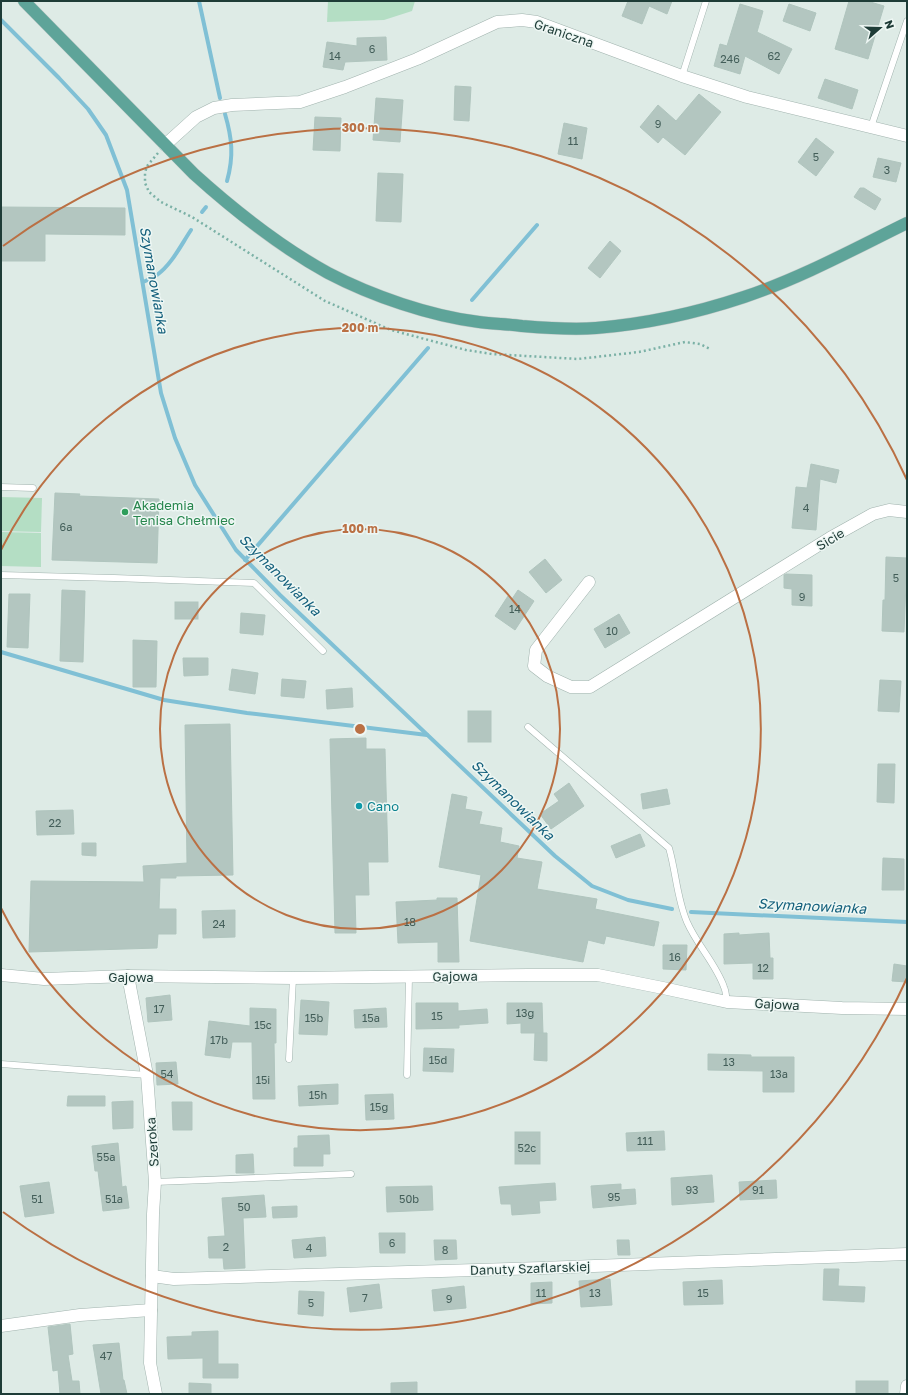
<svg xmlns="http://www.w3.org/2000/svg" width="908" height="1395" font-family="'Golos Text',sans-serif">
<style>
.green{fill:#b4dec4}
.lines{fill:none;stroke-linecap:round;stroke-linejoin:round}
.stream{stroke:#80c0d5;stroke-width:4}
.building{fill:#b3c6c0;stroke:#b0c5be}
.lane-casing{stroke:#a1b3ae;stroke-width:7}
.street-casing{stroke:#a1b3ae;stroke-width:13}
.primary-casing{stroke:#c0c8c7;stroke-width:13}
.path{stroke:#7bb1a6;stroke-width:2.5;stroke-dasharray:2 3;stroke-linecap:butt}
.lane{stroke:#fff;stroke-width:6}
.street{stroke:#fff;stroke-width:12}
.primary{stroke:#5ea499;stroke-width:12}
.ring{fill:none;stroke:#ba7044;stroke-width:2}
.leisure-dot{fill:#2e9e5b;stroke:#eef7f4;stroke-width:1.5}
.culture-dot{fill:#0f9aa8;stroke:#eef7f4;stroke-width:1.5}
.labels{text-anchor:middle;stroke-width:3;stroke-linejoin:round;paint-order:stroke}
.number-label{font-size:11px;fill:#435e59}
.street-label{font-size:13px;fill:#1e3c37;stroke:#eef7f4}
.leisure-label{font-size:13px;fill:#27864d;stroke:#eef7f4;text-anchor:start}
.culture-label{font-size:13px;fill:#0d838f;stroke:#eef7f4;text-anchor:start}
.water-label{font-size:14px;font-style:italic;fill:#14607c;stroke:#eef7f4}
.centre{fill:#ba7044;stroke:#eef7f4;stroke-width:2}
.ring-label{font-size:12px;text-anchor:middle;font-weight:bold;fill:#ba7044;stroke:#eef7f4;stroke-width:3;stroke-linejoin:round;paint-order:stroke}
</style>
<rect width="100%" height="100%" fill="#deebe6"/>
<g class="green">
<polygon points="328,1 415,1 412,11 384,20 327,22"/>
<polygon points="1,497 42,498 41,532 1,531"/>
<polygon points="1,532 41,533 41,567 1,566"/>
</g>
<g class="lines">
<g class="stream">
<polyline points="199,1 220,98"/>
<polyline points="1,20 59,78 88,109 106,135 127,190 161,393 175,438 195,485 236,550 280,595 555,856 592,886 628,900 672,909"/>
<path d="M225,114c7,24 9,42 2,67"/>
<polyline points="202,212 206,207"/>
<path d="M143,282c5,-2 10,-4 14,-7 15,-11 24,-30 34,-45"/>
<polyline points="472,300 537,225"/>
<polyline points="245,560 428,348"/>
<polyline points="1,652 164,700 247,713 427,735"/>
<polyline points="691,912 907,922"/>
</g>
</g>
<g class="building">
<polygon points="628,1 672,1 667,14 649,6 642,24 622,16"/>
<polygon points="849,1 867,1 884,6 868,59 835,49"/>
<polygon points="740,4 763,11 757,32 792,49 779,74 745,56 740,74 714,66 720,44 727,46"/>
<polygon points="789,4 816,13 810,31 783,21"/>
<polygon points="386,37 387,60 345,62 343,70 323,67 327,42 357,46 357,38"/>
<polygon points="825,79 858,90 852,109 818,98"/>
<polygon points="455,86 471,87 469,121 454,120"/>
<polygon points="699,94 721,112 685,155 663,137 658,143 640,127 658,105 676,121"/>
<polygon points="376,98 403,100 400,142 373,140"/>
<polygon points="315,117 341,118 340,151 313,150"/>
<polygon points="564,123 587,128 582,159 558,154"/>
<polygon points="816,138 834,152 816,176 798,162"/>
<polygon points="878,158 901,163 896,182 873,177"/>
<polygon points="378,173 403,174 401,222 376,221"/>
<polygon points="860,188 864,188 881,199 875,210 854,197"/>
<polygon points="1,207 125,208 125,235 45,234 45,261 1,261"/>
<polygon points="610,241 621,251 600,278 588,268"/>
<polygon points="811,464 839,470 836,483 820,479 816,530 792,528 796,487 807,488"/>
<polygon points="55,493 80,494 79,496 159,499 157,563 52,560"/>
<polygon points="886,557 907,558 904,632 882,631 883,600 885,600"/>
<polygon points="545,559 562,580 546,593 529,572"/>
<polygon points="786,574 812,575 812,606 792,605 792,589 784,588 784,575"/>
<polygon points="62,590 85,591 83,662 60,661"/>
<polygon points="518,590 534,601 515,630 495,616 508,596 512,599"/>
<polygon points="9,594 30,594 28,648 7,647"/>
<rect x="175" y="602" width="23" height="17"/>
<polygon points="241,613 265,615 263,635 240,633"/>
<polygon points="619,614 630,633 605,648 594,629"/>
<polygon points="133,640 157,641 156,687 133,687"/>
<polygon points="183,658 208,658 208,675 184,676"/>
<polygon points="232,669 258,673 255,694 229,690"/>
<polygon points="282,679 306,681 304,698 281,696"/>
<polygon points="880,680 901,681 899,712 878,711"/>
<polygon points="352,688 353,707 327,709 326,690"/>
<rect x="468" y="711" width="23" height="31"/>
<polygon points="230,724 233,875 176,876 176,878 160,878 159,909 176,909 176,934 158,934 157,948 29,952 31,881 144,882 143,866 187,863 185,725"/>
<polygon points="366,738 366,749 385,749 388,862 368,862 369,895 355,895 356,933 335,933 330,739"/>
<polygon points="878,764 895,764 894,803 877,802"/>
<polygon points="569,783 584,806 551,829 540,814 559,801 554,794"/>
<polygon points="667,789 670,804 643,809 641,794"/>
<polygon points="452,794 467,797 465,809 482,812 479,824 502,828 500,842 519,846 517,858 542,862 537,889 597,899 595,909 659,922 654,946 606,936 604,944 588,940 583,962 470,941 481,875 439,867"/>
<polygon points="73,810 74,834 37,835 36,811"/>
<polygon points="640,834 645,846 616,858 611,846"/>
<polygon points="82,843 96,843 96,856 82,855"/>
<polygon points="883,858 904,859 904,890 882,890"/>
<polygon points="437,898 457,898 459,962 438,962 438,942 398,943 396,902 437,900"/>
<polygon points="235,910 235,937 203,938 202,911"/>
<polygon points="739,933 739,935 769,933 770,958 773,958 773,979 753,979 753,963 724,964 724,934"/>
<polygon points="663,945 687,945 686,970 663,969"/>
<polygon points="894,964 907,966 907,982 892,981"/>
<polygon points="170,995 172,1020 148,1022 146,998"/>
<polygon points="301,1000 329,1002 327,1035 299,1034"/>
<polygon points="416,1003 458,1003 458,1011 487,1009 488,1023 459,1025 459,1028 416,1029"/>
<polygon points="507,1003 542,1003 543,1033 521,1033 521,1023 507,1024"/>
<polygon points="250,1008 276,1009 276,1043 274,1043 275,1099 253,1099 252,1042 232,1042 230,1058 205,1055 209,1021 250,1026"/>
<polygon points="386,1008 387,1027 355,1028 354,1010"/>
<polygon points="535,1033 547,1033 547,1061 534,1060"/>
<polygon points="424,1048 454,1049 453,1072 423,1071"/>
<polygon points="708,1054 751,1055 751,1057 794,1057 794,1092 763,1092 763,1071 708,1070"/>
<polygon points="176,1062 178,1084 157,1085 156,1063"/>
<polygon points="338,1084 338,1104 299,1106 298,1086"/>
<polygon points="393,1094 394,1119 366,1120 365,1095"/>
<polygon points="68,1096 105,1096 105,1106 67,1106"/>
<polygon points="133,1101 133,1128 113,1129 112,1102"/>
<polygon points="172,1102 192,1102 192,1130 173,1130"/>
<polygon points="664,1131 665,1150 627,1151 626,1133"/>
<rect x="515" y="1132" width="25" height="32"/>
<polygon points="329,1135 330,1154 323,1154 323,1166 294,1166 294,1148 298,1148 298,1136"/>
<polygon points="118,1143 122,1187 126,1186 129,1208 103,1211 98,1171 95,1171 92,1146"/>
<polygon points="253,1154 254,1173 236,1173 236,1155"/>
<polygon points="712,1175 714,1202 672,1205 671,1178"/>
<polygon points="776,1180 777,1198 740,1200 739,1182"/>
<polygon points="49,1182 54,1213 25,1217 20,1186"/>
<polygon points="555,1183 556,1200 539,1201 540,1213 512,1215 511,1204 501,1204 499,1187"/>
<polygon points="621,1184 621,1190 635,1189 636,1204 593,1208 591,1186"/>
<polygon points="432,1186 433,1210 387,1212 386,1187"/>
<polygon points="264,1195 266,1217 243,1218 245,1268 224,1269 223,1258 209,1258 208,1237 225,1236 222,1198"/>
<polygon points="297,1206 297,1217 273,1218 272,1207"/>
<polygon points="379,1233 405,1233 405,1253 380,1253"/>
<polygon points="325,1237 326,1256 294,1258 292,1240"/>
<polygon points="434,1240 456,1240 457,1259 435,1260"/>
<polygon points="617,1240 629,1240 630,1255 618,1255"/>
<polygon points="824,1269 839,1269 838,1286 865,1287 864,1302 823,1300"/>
<polygon points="610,1279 612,1305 581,1307 579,1281"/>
<polygon points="722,1280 723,1304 684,1305 683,1282"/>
<polygon points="552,1282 552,1303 531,1304 531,1283"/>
<polygon points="379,1284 382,1308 350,1312 347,1288"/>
<polygon points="464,1286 466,1308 434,1311 432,1290"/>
<polygon points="299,1291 324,1292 323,1316 298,1314"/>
<polygon points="70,1324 73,1354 68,1355 72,1381 79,1381 80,1394 60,1394 58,1370 53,1371 48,1327"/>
<polygon points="218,1331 218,1364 238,1364 238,1378 203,1378 203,1358 168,1359 167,1337 192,1336 192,1332"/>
<polygon points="119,1343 123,1380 124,1380 127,1394 101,1394 93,1345"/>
<rect x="856" y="1381" width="32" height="13"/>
<polygon points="417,1382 417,1394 391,1394 391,1383"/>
<polygon points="189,1383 211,1384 211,1394 189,1394"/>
</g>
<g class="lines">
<g class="lane-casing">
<g id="lane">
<polyline points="682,76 706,1"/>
<polyline points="871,127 907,21"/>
<polyline points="1,487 33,488"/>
<polyline points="1,575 114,578 254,583 323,651"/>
<path d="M528,727l141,121c7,24 8,51 18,74 10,23 29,42 37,65 2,4 2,10 3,15"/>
<polyline points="289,1059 293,978"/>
<polyline points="1,1064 147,1075"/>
<polyline points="407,1075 409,977"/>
<polyline points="155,1182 351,1174"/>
</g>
</g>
<g class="street-casing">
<g id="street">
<polyline points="165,145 196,117 214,108 232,105 300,102 345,87 417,59 497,22 522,20 537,22 682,76 747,97 907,136"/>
<polyline points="589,582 536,650 534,666 547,676 571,687 590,687 830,538 873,514 889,510 907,512"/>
<polyline points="1,975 44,979 128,976 293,978 528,975 598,975 663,988 727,1002 842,1008 907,1009"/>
<polyline points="128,976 147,1075 155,1182 153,1214 150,1363 156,1394"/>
<polyline points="152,1276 174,1279 542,1268 907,1254"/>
<polyline points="1,1326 80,1315 151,1310"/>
<polyline points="906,1394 907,1386"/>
</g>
</g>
<g class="primary-casing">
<path id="primary" d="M24,1l170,173c41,37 85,72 134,99 44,23 102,43 151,49 14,2 29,2 43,4 24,2 49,4 74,2 50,-4 100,-15 148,-31 57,-19 110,-48 163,-74"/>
</g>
<polyline class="path" points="158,153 147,166 145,173 145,183 149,192 161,202 192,217 325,301 391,330 466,350 492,354 578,359 639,352 685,342 700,344 710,349"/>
<use href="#lane" class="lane"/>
<use href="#street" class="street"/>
<use href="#primary" class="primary"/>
</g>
<g class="ring">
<circle cx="360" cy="729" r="200"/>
<path d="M1 550A401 401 0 1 1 1 908"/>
<path d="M907 978A601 601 0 0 1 3 1212M3 246A601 601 0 0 1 907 480"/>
</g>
<circle class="leisure-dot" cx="125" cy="512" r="4"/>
<circle class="culture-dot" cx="359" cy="806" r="4"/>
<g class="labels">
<g class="number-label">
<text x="372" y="53">6</text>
<text x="335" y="60">14</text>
<text x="774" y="60">62</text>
<text x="730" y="63">246</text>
<text x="658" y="128">9</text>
<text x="573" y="145">11</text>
<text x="816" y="161">5</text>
<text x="887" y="174">3</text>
<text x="806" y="512">4</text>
<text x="66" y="531">6a</text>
<text x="896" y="582">5</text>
<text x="802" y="601">9</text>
<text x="515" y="613">14</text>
<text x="612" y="635">10</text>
<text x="55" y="827">22</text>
<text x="410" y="926">18</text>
<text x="219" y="928">24</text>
<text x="675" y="961">16</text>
<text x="763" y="972">12</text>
<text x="159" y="1013">17</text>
<text x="525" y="1017">13g</text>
<text x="437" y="1020">15</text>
<text x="314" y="1022">15b</text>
<text x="371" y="1022">15a</text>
<text x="263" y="1029">15c</text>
<text x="219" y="1044">17b</text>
<text x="438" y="1064">15d</text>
<text x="729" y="1066">13</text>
<text x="167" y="1078">54</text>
<text x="779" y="1078">13a</text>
<text x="263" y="1084">15i</text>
<text x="318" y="1099">15h</text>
<text x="379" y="1111">15g</text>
<text x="645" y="1145">111</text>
<text x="527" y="1152">52c</text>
<text x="106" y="1161">55a</text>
<text x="692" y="1194">93</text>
<text x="758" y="1194">91</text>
<text x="614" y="1201">95</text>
<text x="37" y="1203">51</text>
<text x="114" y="1203">51a</text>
<text x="409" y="1203">50b</text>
<text x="244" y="1211">50</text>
<text x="392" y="1247">6</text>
<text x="226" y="1251">2</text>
<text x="309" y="1252">4</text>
<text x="445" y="1254">8</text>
<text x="541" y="1297">11</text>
<text x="595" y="1297">13</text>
<text x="703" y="1297">15</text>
<text x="365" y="1302">7</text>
<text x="449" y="1303">9</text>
<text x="311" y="1307">5</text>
<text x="106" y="1360">47</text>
</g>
<g class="street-label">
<text transform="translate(564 33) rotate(19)" y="5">Graniczna</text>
<text transform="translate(830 539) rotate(-31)" y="5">Sicie</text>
<text transform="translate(455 976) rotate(-1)" y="5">Gajowa</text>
<text x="131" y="982">Gajowa</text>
<text transform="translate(777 1004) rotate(3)" y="5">Gajowa</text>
<text transform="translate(152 1142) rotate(-94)" y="5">Szeroka</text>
<text transform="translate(530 1268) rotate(-2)" y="5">Danuty Szaflarskiej</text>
</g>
<g class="leisure-label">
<text x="133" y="510">Akademia<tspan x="133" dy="15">Tenisa Chełmiec</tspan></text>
</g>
<g class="culture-label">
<text x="367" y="811">Cano</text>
</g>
<g class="water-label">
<text transform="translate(154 280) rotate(80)" y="5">Szymanowianka</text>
<text transform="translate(280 575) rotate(45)" y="5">Szymanowianka</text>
<text transform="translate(513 800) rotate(44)" y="5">Szymanowianka</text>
<text transform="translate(812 906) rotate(3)" y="5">Szymanowianka</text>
</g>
</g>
<circle cx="360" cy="729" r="6" class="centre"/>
<g class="ring-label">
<text x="360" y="132">300 m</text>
<text x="360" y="332">200 m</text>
<text x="360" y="533">100 m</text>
</g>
<rect width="908" height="1395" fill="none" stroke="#1e3c37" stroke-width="4"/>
<g transform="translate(880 28) rotate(70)" stroke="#eef7f4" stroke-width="3" paint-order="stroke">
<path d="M0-3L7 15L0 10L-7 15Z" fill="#1e3c37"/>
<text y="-6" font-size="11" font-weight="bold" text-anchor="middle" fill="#1e3c37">N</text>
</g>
</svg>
